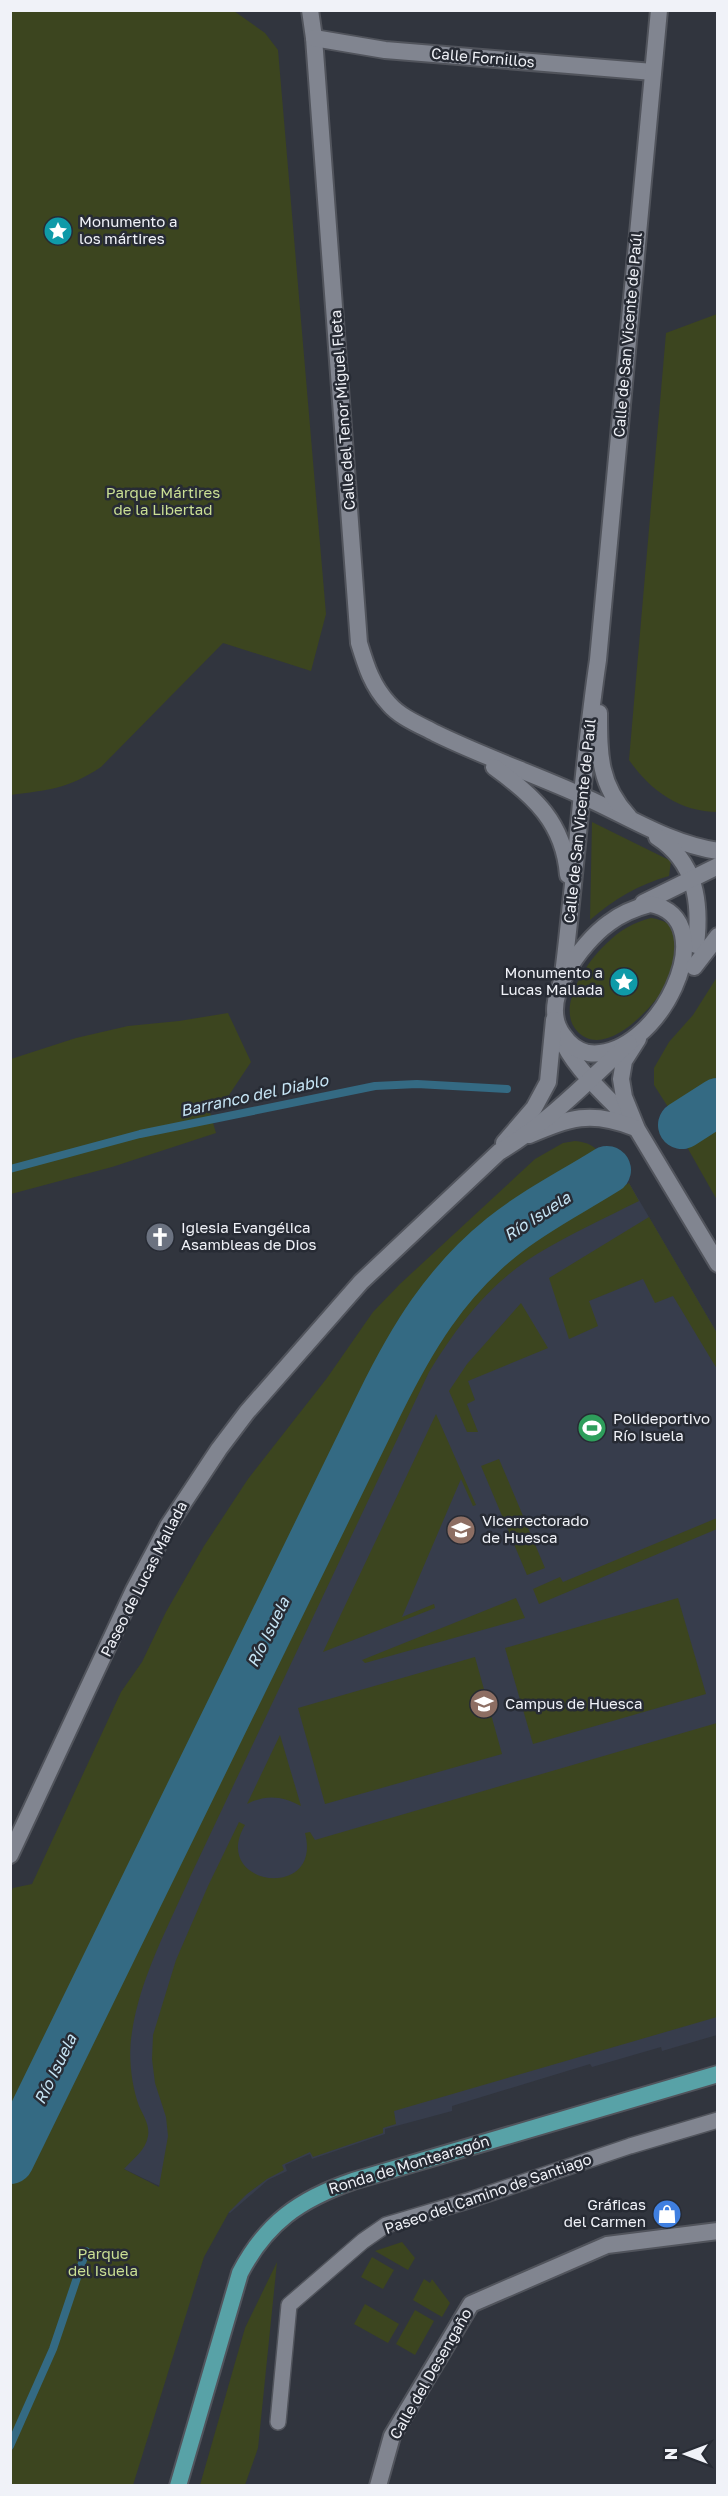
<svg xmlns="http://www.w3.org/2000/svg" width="728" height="2496" font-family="'Golos Text',sans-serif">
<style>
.built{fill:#373d4c}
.green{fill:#3c451f}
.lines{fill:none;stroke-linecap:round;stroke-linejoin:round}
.stream{stroke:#346a83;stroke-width:8}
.river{stroke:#346a83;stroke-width:48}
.pedestrian-casing{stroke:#51545c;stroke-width:18}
.minor-casing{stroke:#51545c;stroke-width:20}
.secondary-casing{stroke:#51545c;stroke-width:20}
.primary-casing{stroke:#51545c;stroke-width:20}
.pedestrian{stroke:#818590;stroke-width:15}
.minor{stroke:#818590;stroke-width:16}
.secondary{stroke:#818590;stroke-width:16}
.primary{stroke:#58a2a7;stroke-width:16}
.labels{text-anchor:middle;stroke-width:5;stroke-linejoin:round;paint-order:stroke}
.street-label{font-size:15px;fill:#f0f2f8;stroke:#272b34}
.poi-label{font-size:15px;fill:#f0f2f8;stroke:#272b34;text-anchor:start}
.park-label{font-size:15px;fill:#cadf94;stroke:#272b34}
.water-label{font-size:16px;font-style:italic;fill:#c7e6f6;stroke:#272b34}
</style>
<rect width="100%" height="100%" fill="#31353e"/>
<polygon class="built" points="629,1183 717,1333 717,2035 662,2051 661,2047 592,2067 590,2064 452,2106 452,2111 385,2129 385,2134 312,2159 310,2154 285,2165 287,2171 268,2180 230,2213 189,2200 124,2169 47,2125 413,1373 436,1331 461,1297 497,1263 533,1235"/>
<g class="green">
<path d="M10,11h224l31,22 13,17 48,564 -15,57 -88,-28 -122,124c-33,22 -53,23 -90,28z"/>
<path d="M717,314l1,498c-39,0 -68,-22 -89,-52l37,-427z"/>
<path d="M592,822l79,39 -2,15c-31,9 -55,23 -79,44z"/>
<path d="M651,918c13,2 20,6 27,16 -1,12 0,26 -4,37 -10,26 -67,93 -97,60 -22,-24 11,-71 30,-88 12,-12 27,-21 44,-25z"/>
<polygon points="717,977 717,1077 668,1107 654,1085 654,1068 669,1042 693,1015"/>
<polygon points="228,1013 251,1062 227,1098 209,1109 216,1133 112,1167 11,1194 11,1059 76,1038 128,1026 179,1021"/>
<polygon points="717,1130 717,1200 687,1147"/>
<path d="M575,1141c12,1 21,5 27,16 -37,21 -78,39 -111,65 -45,36 -77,81 -106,130l-367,756 29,16 366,-751 23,-42 25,-34 36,-34 36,-28 96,-52 10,18c-34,17 -69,33 -102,53 -47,29 -80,72 -108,118l-239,505c-22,50 -50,101 -58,155 -4,23 -1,52 7,74 4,9 11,19 9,30 -2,14 -15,23 -24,33l35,18 9,-51 -2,-19 -11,-34 -3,-24 1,-24 23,-75 32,-74 31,-64 6,3c-36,61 78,77 60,8l5,-1 5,8 402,-117v294l-323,94 2,13 -13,4v5l-70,24 -3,-5 -28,13 2,5 -17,9 -20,15 -18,18 -25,45 -71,228h-122v-592l2,-5 19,-4 89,-192 21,-30 24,-50 38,-66 44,-67 79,-101 46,-66 27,-28 135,-125 28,-16z"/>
<polygon points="649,1217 717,1333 717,1369 673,1296 655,1303 643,1279 589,1301 598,1326 569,1339 549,1278"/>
<polygon points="521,1303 548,1348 468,1381 475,1400 467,1404 478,1432 467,1432 449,1391 467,1364"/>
<polygon points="436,1414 476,1505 473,1506 461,1479 402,1617 434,1604 435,1608 323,1652"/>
<polygon points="499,1459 545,1568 527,1575 481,1466"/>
<polygon points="717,1518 717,1529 539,1604 533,1589 560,1577 563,1582"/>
<polygon points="516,1598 525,1618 365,1663 362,1660"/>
<polygon points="678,1598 706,1694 533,1744 505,1648"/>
<polygon points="475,1657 502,1754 325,1804 298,1708"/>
<path d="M280,1735l21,71c-18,-10 -35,-12 -54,-2z"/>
<polygon points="402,2242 415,2258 408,2270 375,2251"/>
<polygon points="372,2257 394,2270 383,2289 361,2277"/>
<polygon points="277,2262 258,2448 245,2485 200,2485 245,2328"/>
<polygon points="424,2279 430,2283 432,2279 450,2303 442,2317 413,2300"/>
<polygon points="365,2304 399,2324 388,2343 354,2324"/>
<polygon points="415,2310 434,2321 415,2355 396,2344"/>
</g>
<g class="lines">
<g class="stream">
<polyline points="10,1169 140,1134 375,1086 417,1084 507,1089"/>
<polyline points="10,2446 53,2349 86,2251"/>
</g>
<g class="river">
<polyline points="682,1125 718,1102"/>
<path d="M10,2160l370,-757c32,-65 65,-120 122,-166 32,-26 70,-45 105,-67"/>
</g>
<g class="pedestrian-casing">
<polyline id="pedestrian" points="278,2422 289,2305 363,2241 386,2225 467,2201 630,2146 718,2120"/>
</g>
<g class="minor-casing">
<g id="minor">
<path d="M310,10l4,28 45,605c7,23 13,43 30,61 11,13 31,21 46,29 47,23 96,40 143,61 47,20 88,49 140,57"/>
<polyline points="314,38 385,50 653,72"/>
<path d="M599,713c0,42 0,72 30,104"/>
<path d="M494,767c40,29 70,56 74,108"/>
<path d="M657,837c39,25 44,66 39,108"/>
<path d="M562,982c14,-107 20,-215 36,-322l61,-650"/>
<path d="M560,1035c12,32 45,59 68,84"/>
<polyline points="638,1039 624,1061 621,1079 624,1097 637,1129 718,1264"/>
<path d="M529,1135c41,-17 61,-25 104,-8"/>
<polyline points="378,2486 392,2436 471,2304 607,2245 718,2231"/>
</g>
</g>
<g class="secondary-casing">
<g id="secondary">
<polyline points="643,903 718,866"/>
<path d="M650,904c78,14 7,158 -62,149 -10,-2 -19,-9 -25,-18 -26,-34 18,-92 46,-112 13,-10 26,-15 41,-19z"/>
<polyline points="694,967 718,936"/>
<polyline points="504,1143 534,1108 548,1082 554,1020"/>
<path d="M10,1855l124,-265 34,-64 51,-77 28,-37 114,-130 138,-130c49,-29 89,-71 130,-109"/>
</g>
</g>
<g class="primary-casing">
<path id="primary" d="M178,2486l62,-213c26,-50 60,-74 113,-92l365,-107"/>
</g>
<use href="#pedestrian" class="pedestrian"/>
<use href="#minor" class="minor"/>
<use href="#secondary" class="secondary"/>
<use href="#primary" class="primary"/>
</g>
<defs>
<g id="sight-disc" transform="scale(1.5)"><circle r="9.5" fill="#0f9aa8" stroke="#272b34"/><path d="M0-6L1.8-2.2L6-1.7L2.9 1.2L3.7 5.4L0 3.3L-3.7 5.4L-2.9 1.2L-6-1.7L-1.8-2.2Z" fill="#fff"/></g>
<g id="church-disc" transform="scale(1.5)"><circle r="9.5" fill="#6b7280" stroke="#272b34"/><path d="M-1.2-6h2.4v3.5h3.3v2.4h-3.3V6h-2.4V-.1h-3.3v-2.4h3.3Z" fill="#fff"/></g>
<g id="stadium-disc" transform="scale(1.5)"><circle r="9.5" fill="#2e9e5b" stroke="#272b34"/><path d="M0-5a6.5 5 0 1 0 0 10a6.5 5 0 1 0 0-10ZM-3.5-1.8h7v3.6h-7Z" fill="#fff"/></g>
<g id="university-disc" transform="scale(1.5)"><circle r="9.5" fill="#8d6e63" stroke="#272b34"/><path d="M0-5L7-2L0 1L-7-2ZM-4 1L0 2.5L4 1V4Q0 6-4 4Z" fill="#fff"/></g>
<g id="shop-disc" transform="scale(1.5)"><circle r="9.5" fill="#3f7fe0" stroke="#272b34"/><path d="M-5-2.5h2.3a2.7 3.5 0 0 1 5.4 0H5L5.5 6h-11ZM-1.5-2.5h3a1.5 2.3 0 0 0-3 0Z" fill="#fff"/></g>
</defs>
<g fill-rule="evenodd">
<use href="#sight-disc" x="58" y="231"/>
<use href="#sight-disc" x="624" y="982"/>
<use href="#church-disc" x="160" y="1237"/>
<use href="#stadium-disc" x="592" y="1428"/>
<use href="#university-disc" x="461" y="1530"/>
<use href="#university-disc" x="484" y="1704"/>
<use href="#shop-disc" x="667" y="2214"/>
</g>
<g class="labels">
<g class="street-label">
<text transform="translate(483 58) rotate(5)" y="5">Calle Fornillos</text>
<text transform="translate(628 335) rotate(-85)" y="5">Calle de San Vicente de Paúl</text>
<text transform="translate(343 410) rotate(-94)" y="5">Calle del Tenor Miguel Fleta</text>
<text transform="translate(580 821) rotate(-84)" y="5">Calle de San Vicente de Paúl</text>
<text transform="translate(144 1579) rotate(-63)" y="5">Paseo de Lucas Mallada</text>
<text transform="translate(409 2165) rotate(-17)" y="5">Ronda de Montearagón</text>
<text transform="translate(488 2194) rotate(-19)" y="5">Paseo del Camino de Santiago</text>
<text transform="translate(431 2374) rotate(-60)" y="5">Calle del Desengaño</text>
</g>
<g class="poi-label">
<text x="79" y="227">Monumento a<tspan x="79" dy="17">los mártires</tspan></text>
<text x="603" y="978" text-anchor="end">Monumento a<tspan x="603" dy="17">Lucas Mallada</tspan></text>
<text x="181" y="1233">Iglesia Evangélica<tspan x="181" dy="17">Asambleas de Dios</tspan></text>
<text x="613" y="1424">Polideportivo<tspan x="613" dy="17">Río Isuela</tspan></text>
<text x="482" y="1526">Vicerrectorado<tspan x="482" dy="17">de Huesca</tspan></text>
<text x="505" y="1709">Campus de Huesca</text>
<text x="646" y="2210" text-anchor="end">Gráficas<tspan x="646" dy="17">del Carmen</tspan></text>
</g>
<g class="park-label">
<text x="163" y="498">Parque Mártires<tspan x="163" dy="17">de la Libertad</tspan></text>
<text x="103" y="2259">Parque<tspan x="103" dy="17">del Isuela</tspan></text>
</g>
<g class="water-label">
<text transform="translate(254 1095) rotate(-12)" y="6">Barranco del Diablo</text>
<text transform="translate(537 1216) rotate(-33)" y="6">Río Isuela</text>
<text transform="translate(268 1632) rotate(-64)" y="6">Río Isuela</text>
<text transform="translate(55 2069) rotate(-64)" y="6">Río Isuela</text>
</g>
</g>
<rect width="728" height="2496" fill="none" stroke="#f0f2f8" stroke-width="24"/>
<g transform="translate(686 2454) rotate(270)" stroke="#272b34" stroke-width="4.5" paint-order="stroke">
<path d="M0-4.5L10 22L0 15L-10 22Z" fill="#f0f2f8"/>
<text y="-9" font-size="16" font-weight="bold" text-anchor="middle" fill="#f0f2f8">N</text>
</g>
</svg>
